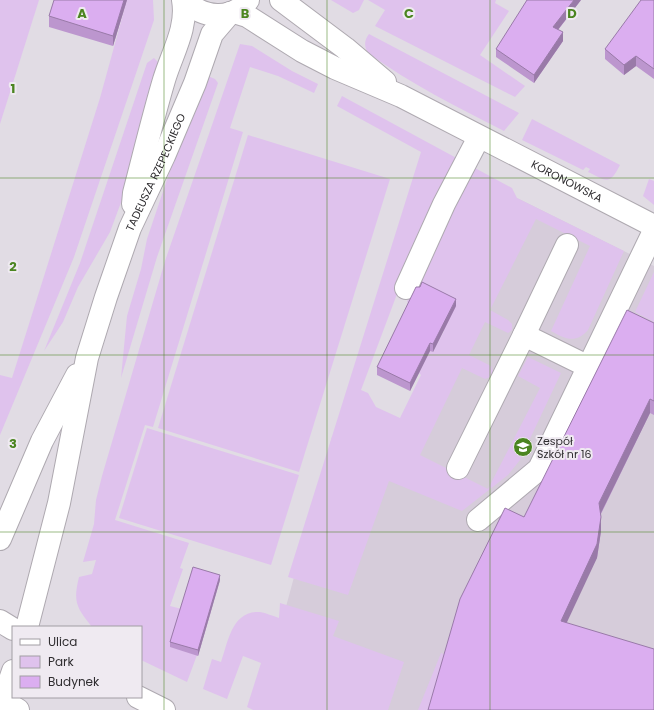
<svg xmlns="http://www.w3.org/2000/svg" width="654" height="710" font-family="Poppins,sans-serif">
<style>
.built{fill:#d6ccda}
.green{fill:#dfc2ed;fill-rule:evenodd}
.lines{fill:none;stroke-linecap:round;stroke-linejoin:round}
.minor-casing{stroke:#aea9b0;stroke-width:24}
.major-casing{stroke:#aea9b0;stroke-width:24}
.minor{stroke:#fff;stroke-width:22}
.major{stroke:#fff;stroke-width:22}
.wall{fill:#bc96ce}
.shaded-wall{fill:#997aa8}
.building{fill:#dbaef0;stroke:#997aa8}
.grid{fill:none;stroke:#4b8520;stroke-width:1;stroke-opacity:0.55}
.labels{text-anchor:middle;stroke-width:4;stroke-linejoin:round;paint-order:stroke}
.street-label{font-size:11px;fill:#2f2d30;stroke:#efeaf1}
.poi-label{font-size:11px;fill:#2f2d30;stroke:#efeaf1;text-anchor:start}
.grid-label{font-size:13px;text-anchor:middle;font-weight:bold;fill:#4b8520;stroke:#efeaf1;stroke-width:4;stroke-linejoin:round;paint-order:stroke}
</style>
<rect width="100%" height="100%" fill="#e1dce4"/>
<polygon class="built" points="517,198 654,266 654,710 258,710 332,437 385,458"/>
<g class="green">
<polygon points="0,0 39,0 0,124"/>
<polygon points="127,0 153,0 154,20 74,257 0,435 0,375 12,378 100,98"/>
<polygon points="331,0 364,0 359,10 353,13"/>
<polygon points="368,0 496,0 495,3 509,11 480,55 525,86 515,97 375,26 385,10"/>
<path d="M369,34l150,79 -15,18c-47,-24 -93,-47 -136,-78 -4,-6 -4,-13 1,-19z"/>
<path d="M240,44l12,2 40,25 26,13 -4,9 -36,-17 -28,-9 -20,61 13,4 -90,295 -8,-2 -30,95 74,23 -9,25 3,1 -13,37 12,3 15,46 -10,27 -46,-22v-33h-49c-16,-20 -19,-25 -13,-50l13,-3 4,-14 -13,2 11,-38 2,-24 6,-24 63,-215z"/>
<polygon points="154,58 159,63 126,189 110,232 78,287 63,322 44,351 80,263 147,63"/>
<polygon points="208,76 215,79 218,83 157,257 121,378 127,316 141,269 147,239 176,153"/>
<path d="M342,96l170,92 5,10 107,53 -36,79c-12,14 -23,9 -37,1l39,-85 -54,-27 -46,91 18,10 4,4v6l-4,3 -23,-11 -16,33 22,11 2,6 -3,5 -5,2 -23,-11 -42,87 68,34 52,-101 -22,-12 10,-19 33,16 -41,87 -12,15 -46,36 -73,-30 -41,114 -60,-18 133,-425 -84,-46zM403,278l10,5 -6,19 37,29 -11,21 -3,-1 -11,22 2,2 -21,43 -24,-11 -8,-14 -7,-3z"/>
<path d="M532,119l88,46c-11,21 -13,16 -32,7l2,-3 -4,-2 -3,3 -61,-30z"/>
<polygon points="248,135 390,179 299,472 158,428"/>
<polygon points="649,179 654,181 654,205 643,196"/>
<polygon points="654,272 654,322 635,312"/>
<polygon points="147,428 299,475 271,565 119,518"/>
<path d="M280,603l59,18 -6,15 71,26 -16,48h-135l-6,-3 14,-44 -18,-7 -16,43 -24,-10 9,-30 9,3c7,-20 11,-52 39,-50 6,1 13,4 19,6z"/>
<polygon points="441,653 447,655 432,710 418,710"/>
</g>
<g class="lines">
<g class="minor-casing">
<g id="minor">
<path d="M185,0c17,18 47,22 63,0"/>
<polyline points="281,0 345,48 385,82"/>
<path id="s1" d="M234,12l13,4 55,35 33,17 66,28 253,130"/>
<path d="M133,204l1,-11c10,-38 19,-76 30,-113 8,-27 24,-52 19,-80"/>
<polyline points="406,288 444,204 479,137"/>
<polyline points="524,335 567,245"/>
<polyline points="458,468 524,335 589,367"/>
<polyline points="478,520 539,469 654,231"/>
<polyline points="0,539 42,441 77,375"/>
<path id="s2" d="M27,627l32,-124 28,-145 19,-61 24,-69 34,-72 31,-73 17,-49 18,-21"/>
<polyline points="0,709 13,671"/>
</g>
</g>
<g class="major-casing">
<g id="major">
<polyline points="0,621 13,629"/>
<polyline points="138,697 164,710"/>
<polyline points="0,699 18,710"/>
</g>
</g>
<use href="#minor" class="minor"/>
<use href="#major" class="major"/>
</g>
<g class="wall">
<polygon points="127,0 113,46 49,27 49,16"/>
<polygon points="581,0 558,30 563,41 534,83 496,57 496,49"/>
<polygon points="654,0 654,79 636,66 624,75 605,59 605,49"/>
<polygon points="456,306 433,352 430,351 410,391 377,375 377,367"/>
<polygon points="654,323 654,415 650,413 601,514 601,531 597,558 428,710 524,517"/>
<polygon points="220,580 198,656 170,647 170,642"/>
</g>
<g class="shaded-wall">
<polygon points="124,0 127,0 113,46 113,36"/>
<polygon points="574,0 581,0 553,36 553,27"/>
<polygon points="563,32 563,41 534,83 534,75"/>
<polygon points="636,56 636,66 624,75 624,65"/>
<polygon points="456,299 456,306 433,352 433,344"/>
<polygon points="430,343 430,351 410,391 410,383"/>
<polygon points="650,399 650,413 599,517 599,503"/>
<polygon points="601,517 601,531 597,558 561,635 561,621"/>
<polygon points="220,575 220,580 198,656 198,650"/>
</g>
<g class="building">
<polygon points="54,0 124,0 113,36 49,16"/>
<polygon points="527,0 574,0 553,27 563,32 534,75 496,49"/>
<polygon points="641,0 654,0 654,69 636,56 624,65 605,49"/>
<polygon points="422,282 456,299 433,344 430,343 410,383 377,367 416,287 420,287"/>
<polygon points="627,310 654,323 654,401 650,399 599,503 601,517 597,544 561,621 654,649 654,710 428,710 460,599 505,508 524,517"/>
<polygon points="193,567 220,575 198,650 170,642"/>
</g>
<path class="grid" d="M164,0v710M327,0v710M490,0v710M0,178h654M0,355h654M0,532h654"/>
<defs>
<g id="school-disc" transform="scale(1)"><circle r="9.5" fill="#4b8520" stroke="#efeaf1"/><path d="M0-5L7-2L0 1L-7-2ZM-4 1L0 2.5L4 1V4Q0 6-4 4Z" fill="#fff"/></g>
</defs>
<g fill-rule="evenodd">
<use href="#school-disc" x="523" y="447"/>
</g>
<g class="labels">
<g class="street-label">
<text dy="4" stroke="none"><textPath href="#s2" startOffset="474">TADEUSZA RZEPECKIEGO</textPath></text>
<text dy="4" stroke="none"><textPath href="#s1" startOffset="374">KORONOWSKA</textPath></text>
</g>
<g class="poi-label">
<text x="537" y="445">Zespół<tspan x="537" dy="13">Szkół nr 16</tspan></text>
</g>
</g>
<g class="grid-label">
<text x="82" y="18">A</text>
<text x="245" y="18">B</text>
<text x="409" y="18">C</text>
<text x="572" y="18">D</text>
<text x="13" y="93">1</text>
<text x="13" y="271">2</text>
<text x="13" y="448">3</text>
</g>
<rect x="12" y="626" width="130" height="72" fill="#efeaf1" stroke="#a29ea4"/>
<rect x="20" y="639" width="20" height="6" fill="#ffffff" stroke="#a29ea4"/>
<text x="48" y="646" font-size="12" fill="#2f2d30">Ulica</text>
<rect x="20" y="656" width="20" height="12" fill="#dfc2ed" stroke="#a29ea4"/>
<text x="48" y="666" font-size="12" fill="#2f2d30">Park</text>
<rect x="20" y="676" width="20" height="12" fill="#dbaef0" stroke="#a29ea4"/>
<text x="48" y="686" font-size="12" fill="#2f2d30">Budynek</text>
</svg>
